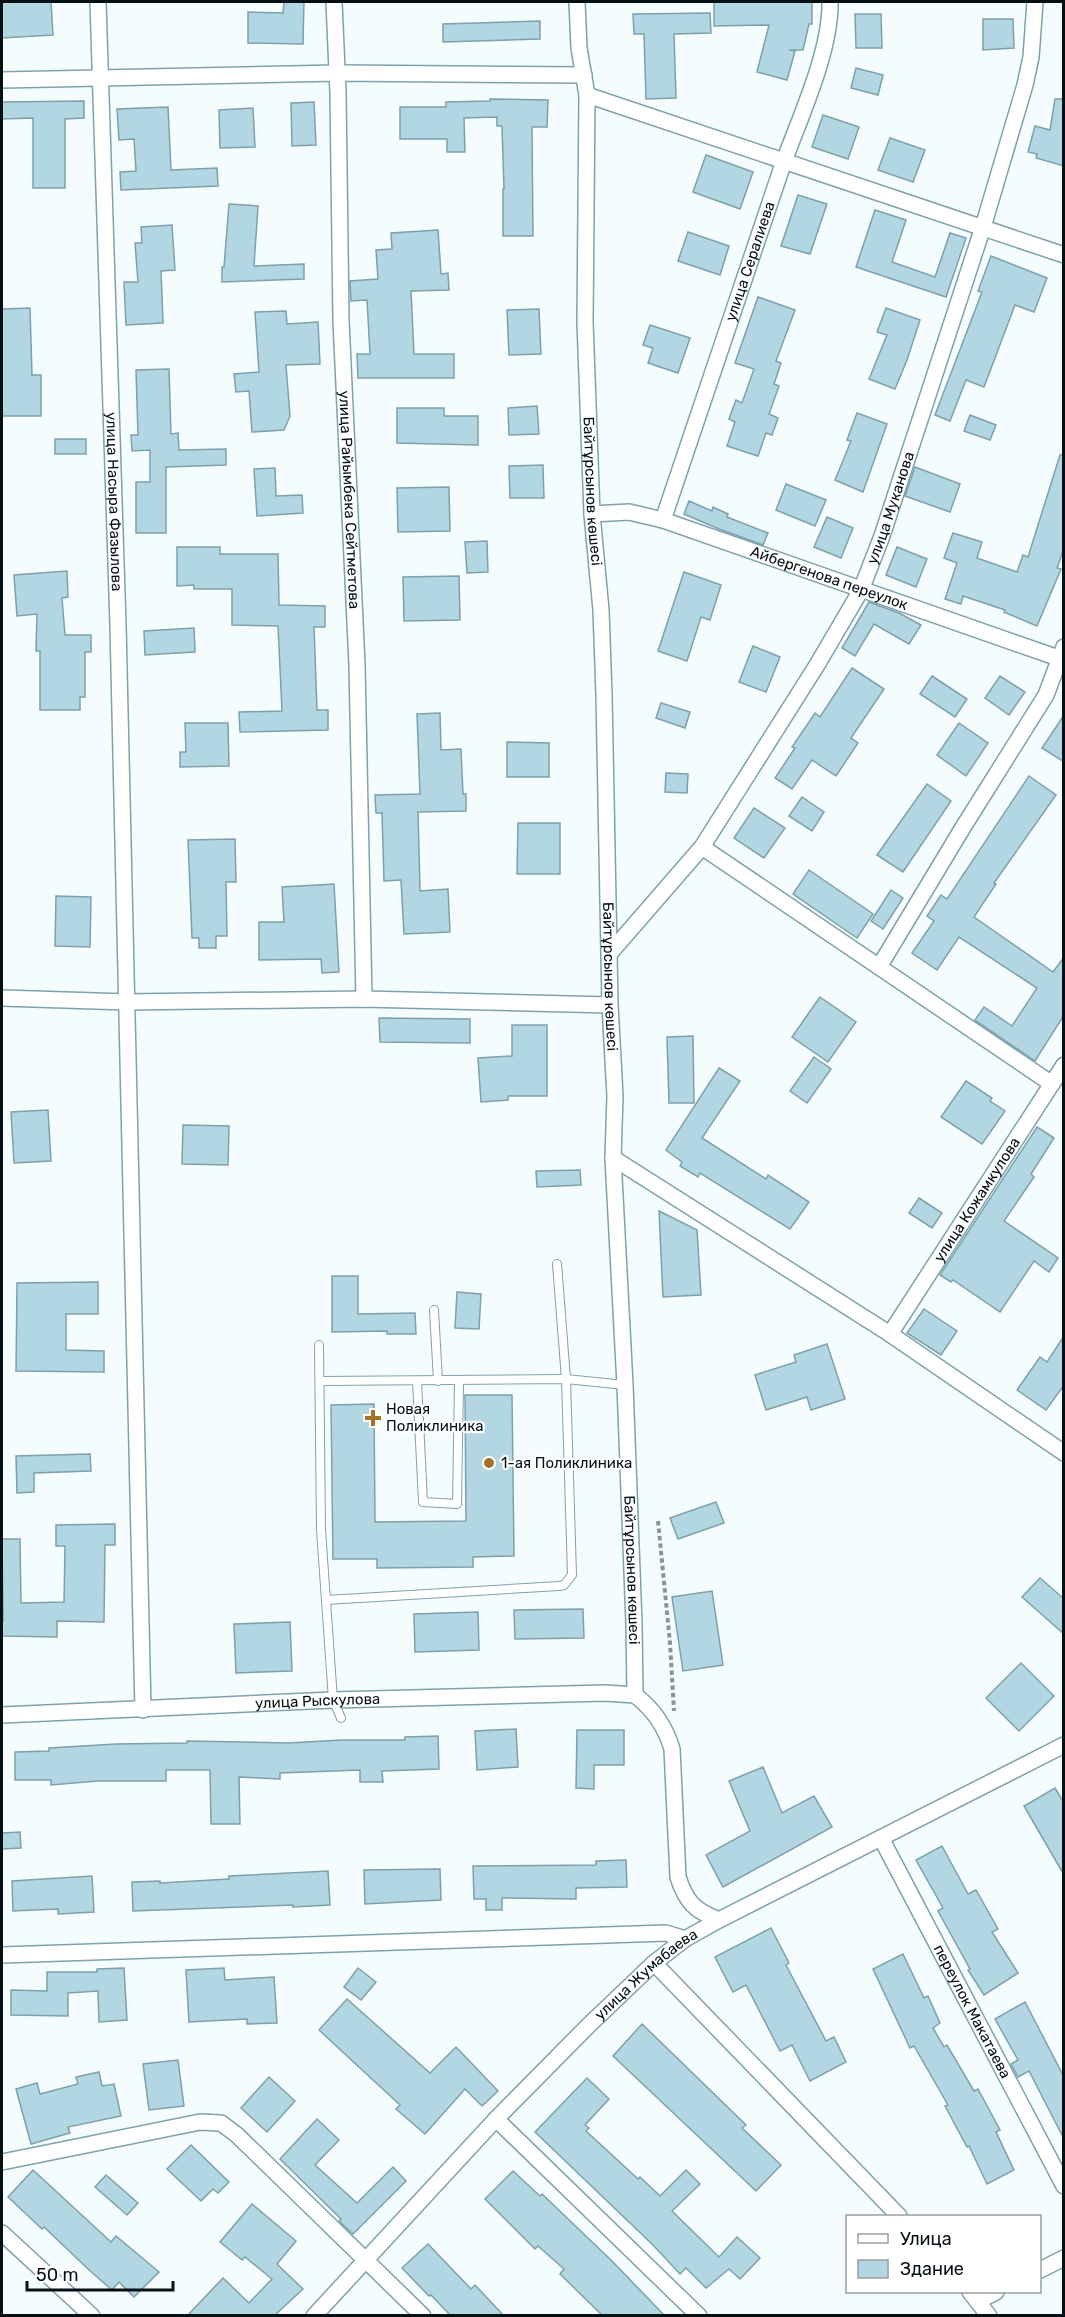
<svg xmlns="http://www.w3.org/2000/svg" width="1065" height="2317" font-family="Rubik,sans-serif">
<style>
.building{fill:#b2d7e2;stroke:#7da1ab;stroke-width:1.5}
.lines{fill:none;stroke-linecap:round;stroke-linejoin:round}
.lane-casing{stroke:#7ea2ac;stroke-width:10}
.street-casing{stroke:#7ea2ac;stroke-width:18}
.path{stroke:#8a9396;stroke-width:4;stroke-dasharray:4.5 3;stroke-linecap:butt}
.lane{stroke:#fff;stroke-width:8}
.street{stroke:#fff;stroke-width:15}
.poi-dot{fill:#a37227;stroke:#fff;stroke-width:2}
.labels{text-anchor:middle;stroke-width:4.5;stroke-linejoin:round;paint-order:stroke}
.street-label{font-size:15px;fill:#041014;stroke:#fff}
.poi-label{font-size:15px;fill:#041014;stroke:#fff;text-anchor:start}
</style>
<rect width="100%" height="100%" fill="#f5fcfe"/>
<g class="building">
<polygon points="2,2 51,2 53,35 2,38"/>
<polygon points="284,2 304,2 303,44 248,43 248,12 283,13"/>
<polygon points="714,2 812,2 812,24 809,24 803,50 789,50 795,51 787,80 757,72 769,25 714,26"/>
<polygon points="710,13 711,33 674,34 676,98 646,99 644,34 634,34 633,14"/>
<polygon points="855,14 881,14 882,48 856,48"/>
<polygon points="983,19 1013,19 1014,48 983,50"/>
<polygon points="540,21 540,39 443,42 443,24"/>
<polygon points="856,68 883,75 878,95 851,88"/>
<polygon points="490,99 548,100 547,127 532,127 533,236 503,236 503,189 504,189 502,126 497,126 497,117 464,118 465,152 447,152 447,139 400,139 400,107 446,107 446,102 490,101"/>
<polygon points="1055,99 1064,99 1064,166 1036,158 1037,154 1028,152 1035,126 1050,130"/>
<polygon points="84,101 84,118 65,119 65,188 33,188 33,118 2,119 2,102"/>
<polygon points="314,102 316,145 292,146 291,103"/>
<polygon points="168,107 171,170 217,168 218,186 121,190 120,172 136,171 134,139 119,140 117,109"/>
<polygon points="253,108 255,147 220,148 219,110"/>
<polygon points="823,115 859,127 848,159 812,147"/>
<polygon points="890,138 925,150 913,182 878,170"/>
<polygon points="706,155 753,172 740,209 693,192"/>
<polygon points="798,195 827,204 810,254 781,246"/>
<polygon points="229,204 258,206 254,266 304,264 304,279 222,282 222,267 224,267"/>
<polygon points="875,210 906,220 892,262 935,277 950,233 966,238 946,297 856,267"/>
<polygon points="172,225 175,270 161,271 163,323 126,325 124,282 138,282 135,243 142,243 141,227"/>
<polygon points="438,230 441,274 448,273 449,290 411,291 414,354 454,354 454,378 358,378 357,354 370,354 367,300 351,301 350,281 378,279 376,250 392,249 391,233"/>
<polygon points="688,232 729,246 720,275 678,261"/>
<polygon points="991,256 1047,278 1034,312 1015,305 984,387 966,380 950,421 935,415 982,292 978,291"/>
<polygon points="758,297 795,310 776,361 781,363 774,384 779,386 769,414 778,418 772,435 766,433 758,456 727,446 735,422 729,419 736,400 742,403 754,369 735,363"/>
<polygon points="30,308 32,375 41,375 41,416 2,416 2,309"/>
<polygon points="886,308 920,320 907,360 895,389 869,379 887,335 877,332"/>
<polygon points="539,309 541,354 509,355 507,310"/>
<polygon points="286,311 287,324 318,322 320,364 286,365 290,416 284,430 252,432 249,391 236,392 234,374 259,372 255,312"/>
<polygon points="650,325 690,338 678,373 648,363 653,348 643,345"/>
<polygon points="169,369 171,434 178,433 179,450 226,449 226,465 166,467 166,533 136,533 136,482 150,482 150,450 132,451 131,435 138,435 136,370"/>
<polygon points="537,406 539,434 509,435 508,408"/>
<polygon points="397,408 444,408 444,416 478,416 478,445 397,443"/>
<polygon points="857,413 887,424 863,492 835,480 851,441 847,440"/>
<polygon points="970,415 996,425 990,440 964,431"/>
<rect x="55" y="439" width="31" height="15"/>
<polygon points="1060,455 1064,455 1064,548 1057,568 1061,569 1037,626 1004,612 1005,610 963,596 961,604 945,599 957,563 944,558 953,533 982,542 977,558 1017,572 1023,555 1028,557"/>
<polygon points="543,465 544,498 510,498 509,466"/>
<polygon points="915,467 960,484 950,512 905,496"/>
<polygon points="275,468 276,496 302,495 303,513 257,516 254,469"/>
<polygon points="786,484 826,500 815,526 776,510"/>
<polygon points="449,487 450,531 398,532 397,488"/>
<polygon points="689,501 712,511 713,507 728,514 727,517 768,533 763,545 719,529 684,514"/>
<polygon points="827,517 853,528 841,558 814,547"/>
<polygon points="487,541 488,572 467,573 465,542"/>
<polygon points="177,547 220,547 220,554 278,554 279,605 325,606 325,627 314,627 317,710 328,710 328,730 240,732 239,712 282,711 278,626 232,625 232,589 194,589 194,585 177,586"/>
<polygon points="897,547 927,559 916,587 886,575"/>
<polygon points="67,571 68,597 62,598 65,635 91,635 91,652 85,652 85,697 80,697 80,710 40,710 40,651 36,651 37,614 17,616 14,575"/>
<polygon points="684,572 721,585 710,620 701,617 687,661 658,651"/>
<polygon points="459,576 460,620 404,621 403,577"/>
<polygon points="869,602 899,613 921,625 909,644 874,624 855,656 842,648"/>
<polygon points="194,628 195,652 145,655 144,631"/>
<polygon points="753,646 780,657 766,692 739,682"/>
<polygon points="852,668 884,689 851,738 858,743 836,776 812,760 792,789 775,778 795,748 792,747 815,713 820,717"/>
<polygon points="932,676 967,699 955,717 920,694"/>
<polygon points="1000,676 1025,692 1009,715 985,698"/>
<polygon points="661,703 690,712 685,728 656,718"/>
<polygon points="440,713 441,750 461,749 463,794 466,794 466,811 418,812 420,891 448,889 450,932 404,934 401,880 384,881 382,813 376,813 375,795 420,794 417,714"/>
<polygon points="1064,715 1064,762 1042,748"/>
<polygon points="185,723 228,723 229,766 180,767 180,752 186,752"/>
<polygon points="959,723 988,743 966,776 937,755"/>
<polygon points="507,742 549,743 549,777 507,777"/>
<polygon points="666,773 688,774 687,793 665,792"/>
<polygon points="1029,776 1056,795 994,883 996,884 974,917 1053,972 1064,957 1064,1015 1035,1061 975,1020 984,1007 1012,1026 1037,988 959,937 937,970 912,953 934,921 927,916 941,895 947,899"/>
<polygon points="927,784 951,801 903,872 877,855"/>
<polygon points="802,797 824,812 812,831 789,816"/>
<polygon points="754,808 785,828 764,858 734,838"/>
<polygon points="518,823 560,823 560,874 517,874"/>
<polygon points="235,839 236,882 226,882 227,936 216,936 216,948 199,948 199,938 192,938 188,840"/>
<polygon points="809,870 873,914 857,938 793,894"/>
<polygon points="334,884 339,972 322,973 321,959 259,960 259,922 284,922 282,887"/>
<polygon points="891,890 903,898 883,929 871,921"/>
<polygon points="56,896 91,897 90,947 55,946"/>
<polygon points="820,997 856,1022 828,1062 792,1037"/>
<polygon points="379,1018 470,1019 470,1043 380,1042"/>
<polygon points="512,1025 547,1025 547,1096 508,1096 508,1100 481,1102 478,1058 512,1056"/>
<polygon points="693,1036 694,1103 669,1103 667,1037"/>
<polygon points="814,1057 831,1069 807,1103 790,1091"/>
<polygon points="719,1068 740,1081 702,1138 766,1179 768,1175 809,1202 790,1229 700,1173 698,1177 680,1166 682,1162 666,1150"/>
<polygon points="966,1081 992,1098 990,1101 1005,1111 982,1144 941,1117"/>
<polygon points="48,1110 51,1161 14,1163 11,1112"/>
<polygon points="183,1125 229,1126 228,1165 182,1164"/>
<polygon points="1037,1127 1054,1138 1031,1174 1034,1177 1004,1221 1058,1258 1049,1272 1034,1261 1000,1312 953,1280 951,1282 940,1275"/>
<polygon points="580,1170 581,1185 537,1187 536,1171"/>
<polygon points="919,1198 942,1213 932,1228 909,1213"/>
<polygon points="659,1211 697,1230 701,1295 663,1297"/>
<polygon points="332,1276 358,1276 358,1314 415,1313 416,1334 387,1334 387,1331 332,1332"/>
<polygon points="98,1282 98,1314 66,1314 66,1350 104,1351 104,1372 16,1371 17,1283"/>
<polygon points="457,1292 481,1294 479,1329 455,1328"/>
<polygon points="924,1309 957,1331 941,1355 907,1333"/>
<polygon points="1064,1336 1064,1385 1046,1410 1017,1390 1040,1357 1047,1362"/>
<polygon points="827,1344 845,1399 811,1410 807,1397 766,1410 755,1375 796,1362 794,1355"/>
<polygon points="465,1395 512,1395 514,1556 473,1557 473,1567 377,1568 377,1559 333,1559 331,1405 374,1404 375,1522 466,1521"/>
<polygon points="90,1454 91,1471 34,1473 34,1492 17,1493 16,1456"/>
<polygon points="716,1502 724,1523 678,1539 670,1518"/>
<polygon points="115,1524 115,1545 105,1545 104,1622 57,1621 57,1637 2,1636 2,1621 3,1621 2,1539 20,1539 21,1603 64,1602 65,1546 56,1546 56,1525"/>
<polygon points="1040,1578 1064,1599 1064,1634 1022,1597"/>
<polygon points="712,1591 723,1665 683,1671 672,1597"/>
<polygon points="583,1609 584,1638 515,1639 514,1610"/>
<polygon points="478,1612 479,1650 415,1652 414,1614"/>
<polygon points="290,1622 292,1671 236,1673 234,1624"/>
<polygon points="1021,1663 1054,1696 1019,1731 986,1698"/>
<polygon points="516,1729 518,1767 477,1770 475,1731"/>
<polygon points="577,1730 624,1730 624,1765 594,1765 594,1789 576,1788"/>
<polygon points="438,1736 439,1769 382,1771 383,1782 360,1782 360,1770 280,1773 280,1779 239,1777 240,1824 211,1824 210,1770 166,1770 166,1781 97,1781 51,1785 51,1780 15,1780 15,1752 49,1751 49,1748 116,1744 187,1743 187,1741 288,1743 342,1740 405,1740 405,1737"/>
<polygon points="763,1767 782,1813 814,1796 832,1827 723,1887 706,1855 750,1831 729,1781"/>
<polygon points="1055,1788 1064,1803 1064,1875 1024,1806"/>
<polygon points="20,1832 21,1848 2,1849 2,1833"/>
<polygon points="942,1846 968,1894 976,1890 998,1929 992,1932 1018,1973 984,1995 968,1970 970,1969 938,1911 943,1908 916,1860"/>
<polygon points="626,1860 627,1887 576,1888 576,1899 502,1898 502,1910 486,1910 486,1899 474,1899 473,1866 596,1865 596,1861"/>
<polygon points="440,1869 441,1900 365,1904 364,1870"/>
<polygon points="328,1871 330,1905 293,1907 293,1905 133,1911 132,1882 160,1881 160,1883 229,1879 229,1876"/>
<polygon points="92,1876 94,1912 58,1914 58,1909 13,1911 12,1881"/>
<polygon points="771,1928 789,1963 786,1965 826,2041 834,2037 846,2062 810,2081 792,2045 780,2051 746,1985 733,1992 715,1957"/>
<polygon points="903,1954 924,1998 928,1996 940,2023 933,2028 944,2047 947,2045 974,2091 978,2089 1000,2130 996,2132 1014,2170 987,2184 969,2146 967,2147 945,2106 948,2105 914,2046 910,2048 873,1969"/>
<polygon points="124,1968 127,2020 99,2022 98,1991 68,1993 68,2016 11,2015 11,1990 47,1991 47,1972 97,1972 97,1969"/>
<polygon points="224,1968 225,1980 274,1977 277,2023 247,2024 247,2019 189,2022 186,1970"/>
<polygon points="358,1968 376,1982 361,2000 344,1987"/>
<polygon points="347,1999 430,2073 456,2047 498,2091 482,2106 465,2089 425,2134 396,2109 400,2105 319,2030"/>
<polygon points="1025,2002 1064,2077 1064,2139 1029,2071 1018,2077 1011,2064 1018,2060 995,2019"/>
<polygon points="642,2024 746,2125 742,2128 781,2165 756,2191 613,2056"/>
<polygon points="178,2060 184,2106 149,2110 143,2064"/>
<polygon points="99,2072 102,2086 114,2084 121,2116 68,2127 70,2133 31,2144 16,2089 37,2083 40,2094 78,2084 76,2077"/>
<polygon points="269,2077 295,2101 267,2132 241,2108"/>
<polygon points="587,2078 609,2099 585,2125 589,2128 586,2131 638,2179 640,2177 660,2196 686,2170 700,2184 672,2211 719,2257 737,2237 760,2258 740,2279 729,2269 706,2288 686,2268 680,2274 653,2245 535,2132"/>
<polygon points="317,2119 339,2140 315,2165 357,2203 393,2167 406,2181 353,2234 339,2221 341,2219 280,2159"/>
<polygon points="191,2145 229,2182 218,2193 213,2189 201,2201 167,2169"/>
<polygon points="33,2170 111,2242 116,2236 159,2272 134,2297 119,2282 112,2290 88,2269 44,2227 42,2229 8,2197"/>
<polygon points="513,2171 540,2196 542,2194 611,2260 665,2316 603,2316 560,2274 564,2269 538,2246 535,2249 485,2199"/>
<polygon points="106,2175 138,2203 127,2215 95,2187"/>
<polygon points="252,2204 296,2241 277,2264 303,2289 274,2316 187,2316 223,2278 249,2303 272,2279 245,2257 242,2260 220,2242"/>
<polygon points="428,2244 471,2289 475,2285 504,2316 451,2316 431,2295 429,2296 402,2268"/>
</g>
<g class="lines">
<g class="lane-casing">
<g id="lane">
<polyline points="434,1310 438,1381"/>
<polyline points="319,1345 321,1530 333,1700 341,1718"/>
<polyline points="321,1381 566,1379 625,1385"/>
<polyline points="417,1381 423,1502 457,1504 459,1381"/>
<polyline points="326,1600 559,1586 564,1585 572,1575 566,1379 557,1264"/>
</g>
</g>
<g class="street-casing">
<g id="street">
<path id="s1" d="M98,2l20,623 25,1085"/>
<path id="s2" d="M334,2l4,91 3,228 16,344 7,334"/>
<path id="s3" d="M577,2l2,46 8,47 -2,227 7,192 9,96 3,85 6,310 5,91 -2,62 12,227 9,239 1,71"/>
<polyline points="2,80 337,73 584,75"/>
<polyline points="587,95 1064,255"/>
<path id="s4" d="M592,514l37,-2 34,8 401,140"/>
<path id="s5" d="M663,520c40,-118 79,-235 119,-353 17,-48 49,-115 48,-165"/>
<polyline points="702,847 1052,1084"/>
<path id="s6" d="M610,953l92,-106 115,-182 44,-75 21,-54 101,-309 42,-142 6,-28 4,-55"/>
<polyline points="879,967 962,829 1046,695 1064,647"/>
<polyline points="2,998 127,1002 364,999 610,1005"/>
<polyline points="613,1158 890,1334 1064,1453"/>
<path id="s7" d="M890,1334l174,-269"/>
<path d="M635,1695c19,15 30,31 37,54l6,128c8,25 17,34 41,43"/>
<path id="s8" d="M2,1715l331,-15 272,-7 30,2"/>
<path id="s9" d="M881,1838l183,348"/>
<polyline points="2,1955 666,1933 685,1939"/>
<polyline points="654,1963 899,2216"/>
<polyline points="496,2119 699,2316"/>
<polyline points="2,2162 200,2122 221,2123 237,2135 423,2316"/>
<polyline points="2,2233 92,2316"/>
<polyline points="1040,2270 1064,2258"/>
<polyline points="970,2292 989,2316"/>
<polyline points="978,2301 996,2292"/>
<path id="s10" d="M314,2316l182,-197 93,-94 65,-62 31,-24 34,-19 345,-175"/>
</g>
</g>
<polyline class="path" points="658,1521 670,1643 674,1711"/>
<use href="#lane" class="lane"/>
<use href="#street" class="street"/>
</g>
<g class="poi-dot">
<path d="M370 1409h6v6h6v6h-6v6h-6v-6h-6v-6h6z"/>
<circle cx="489" cy="1463" r="6"/>
</g>
<g class="labels">
<g class="street-label">
<text dy="5" stroke="none"><textPath href="#s5" startOffset="273">улица Сералиева</textPath></text>
<text dy="5" stroke="none"><textPath href="#s3" startOffset="490">Байтұрсынов көшесі</textPath></text>
<text dy="5" stroke="none"><textPath href="#s2" startOffset="498">улица Райымбека Сейтметова</textPath></text>
<text dy="5" stroke="none"><textPath href="#s1" startOffset="500">улица Насыра Фазылова</textPath></text>
<text dy="5" stroke="none"><textPath href="#s6" startOffset="530">улица Муканова</textPath></text>
<text dy="5" stroke="none"><textPath href="#s4" startOffset="248">Айбергенова переулок</textPath></text>
<text dy="5" stroke="none"><textPath href="#s3" startOffset="976">Байтұрсынов көшесі</textPath></text>
<text dy="5" stroke="none"><textPath href="#s7" startOffset="160">улица Кожамкулова</textPath></text>
<text dy="5" stroke="none"><textPath href="#s3" startOffset="1570">Байтұрсынов көшесі</textPath></text>
<text dy="5" stroke="none"><textPath href="#s8" startOffset="316">улица Рыскулова</textPath></text>
<text dy="5" stroke="none"><textPath href="#s10" startOffset="477">улица Жумабаева</textPath></text>
<text dy="5" stroke="none"><textPath href="#s9" startOffset="196">переулок Макатаева</textPath></text>
</g>
<g class="poi-label">
<text x="386" y="1414">Новая<tspan x="386" dy="17">Поликлиника</tspan></text>
<text x="501" y="1468">1-ая Поликлиника</text>
</g>
</g>
<rect width="1065" height="2317" fill="none" stroke="#041014" stroke-width="6"/>
<rect x="846" y="2215" width="195" height="78" fill="#ffffff" stroke="#9b9fa1" stroke-width="1.5"/>
<rect x="858" y="2234" width="30" height="9" fill="#ffffff" stroke="#9b9fa1" stroke-width="1.5"/>
<text x="900" y="2245" font-size="18" fill="#041014">Улица</text>
<rect x="858" y="2260" width="30" height="18" fill="#b2d7e2" stroke="#9b9fa1" stroke-width="1.5"/>
<text x="900" y="2275" font-size="18" fill="#041014">Здание</text>
<path d="M27 2281v9h146v-9" fill="none" stroke="#041014" stroke-width="3"/>
<text x="36" y="2281" font-size="18" fill="#041014" stroke="#ffffff" stroke-width="4.5" paint-order="stroke">50 m</text>
</svg>
